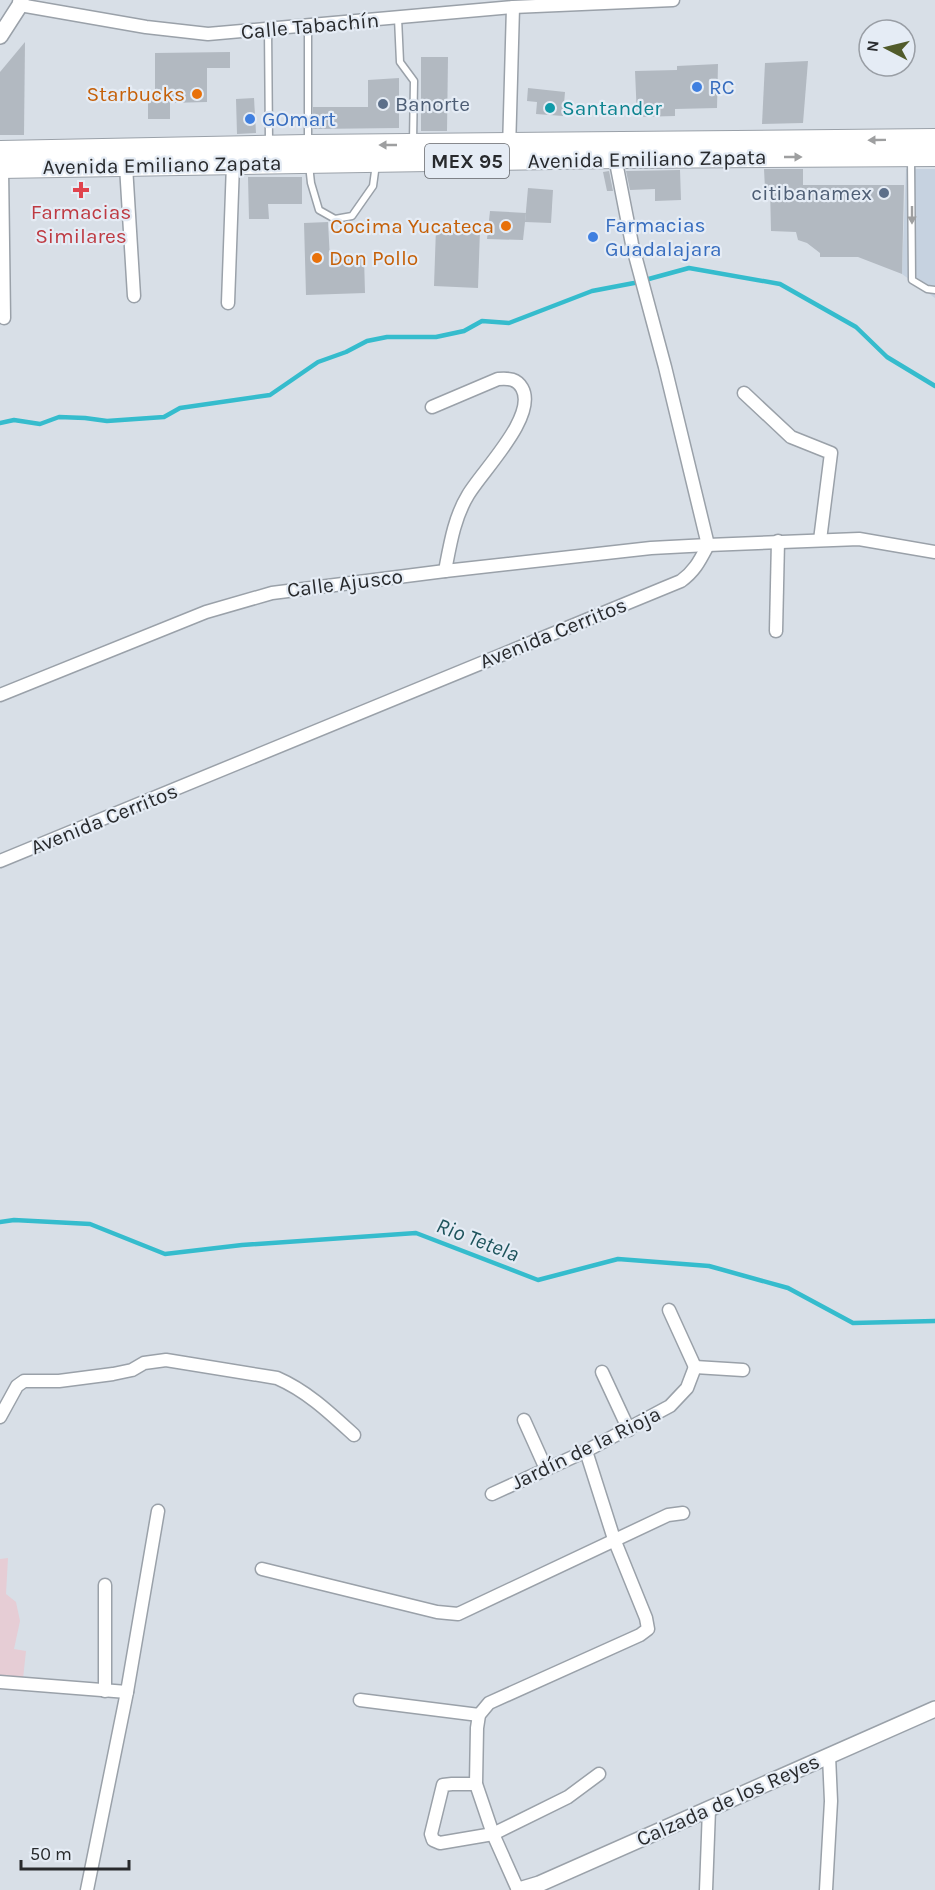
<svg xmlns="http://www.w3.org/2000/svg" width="935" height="1890" font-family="Karla,sans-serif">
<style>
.built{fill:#c6d2e0}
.education{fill:#e6cdd5}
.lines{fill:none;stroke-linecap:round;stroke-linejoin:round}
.stream{stroke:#35bccd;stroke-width:4.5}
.building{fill:#b2b9c1}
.service-casing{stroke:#9aa1a9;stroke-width:9}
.minor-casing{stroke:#9aa1a9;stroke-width:15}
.tertiary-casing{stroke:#9aa1a9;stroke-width:18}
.primary-casing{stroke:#9aa1a9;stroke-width:22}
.service{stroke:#fff;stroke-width:6}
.minor{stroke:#fff;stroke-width:12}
.tertiary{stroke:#fff;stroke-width:15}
.primary{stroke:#fff;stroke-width:20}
.oneway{fill:#9e9fa0}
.shop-dot{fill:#3f7fe0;stroke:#e5ecf5;stroke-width:2}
.food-dot{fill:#e8710a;stroke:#e5ecf5;stroke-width:2}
.service-dot{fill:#5c6f8a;stroke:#e5ecf5;stroke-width:2}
.culture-dot{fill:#0f9aa8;stroke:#e5ecf5;stroke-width:2}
.health-dot{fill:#e0444e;stroke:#e5ecf5;stroke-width:2}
.labels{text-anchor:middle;stroke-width:4.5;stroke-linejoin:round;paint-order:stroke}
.shield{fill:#e5ecf5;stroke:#616469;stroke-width:1.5}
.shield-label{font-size:20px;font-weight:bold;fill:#282a2d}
.street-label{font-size:21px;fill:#282a2d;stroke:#e5ecf5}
.shop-label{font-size:21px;fill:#366cbe;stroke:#e5ecf5;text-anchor:start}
.food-label{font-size:21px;fill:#c56008;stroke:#e5ecf5;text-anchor:end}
.service-label{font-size:21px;fill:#4e5e75;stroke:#e5ecf5;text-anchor:start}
.culture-label{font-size:21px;fill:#0d838f;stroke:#e5ecf5;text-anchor:start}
.health-label{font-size:21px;fill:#be3a42;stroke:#e5ecf5}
.water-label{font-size:22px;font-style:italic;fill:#1e545c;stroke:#e5ecf5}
</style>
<rect width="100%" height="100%" fill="#d8dfe7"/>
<polygon class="built" points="906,169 935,169 935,298 902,274"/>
<polygon class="education" points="8,1558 6,1594 16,1602 20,1621 14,1649 26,1651 22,1688 0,1686 0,1559"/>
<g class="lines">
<g class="stream">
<polyline points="0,423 14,420 40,424 59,417 85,418 107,421 164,417 180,408 270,395 318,362 346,352 367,341 387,337 436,337 464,331 482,321 509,323 592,291 634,283 689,268 780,284 856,327 887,357 935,386"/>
<polyline points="0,1222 14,1220 90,1224 165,1254 242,1245 416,1233 538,1280 618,1259 709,1266 788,1288 853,1323 935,1321"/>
</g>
</g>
<g class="building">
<polygon points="25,42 24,135 0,135 0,72"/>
<polygon points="230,52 230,68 207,68 207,102 170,103 170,119 148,119 148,93 155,93 155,53"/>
<polygon points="421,57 448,57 447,131 421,131"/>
<polygon points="808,61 803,123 762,124 765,63"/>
<polygon points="718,64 717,108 675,109 675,116 637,117 635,71 677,70 677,66"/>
<polygon points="399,78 399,128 313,129 313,107 368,107 368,80"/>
<polygon points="528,88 565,92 563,116 536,114 537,102 527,101"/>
<polygon points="254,98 256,133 237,134 236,99"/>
<polygon points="764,169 803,169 803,185 904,185 902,274 858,257 820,257 820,253 807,243 798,240 796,232 771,231 770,188 765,189"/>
<polygon points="680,170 681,200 655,201 655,189 630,190 626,171"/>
<polygon points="609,171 613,191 607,191 603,172"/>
<polygon points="248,177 302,177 302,204 268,204 269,219 249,219"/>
<polygon points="528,188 553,190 551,223 525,222"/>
<polygon points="490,211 526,213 523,240 487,239"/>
<polygon points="328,222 330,259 364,257 365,293 306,295 304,223"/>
<polygon points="436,228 480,230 478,288 434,286"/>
</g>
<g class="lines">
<g class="service-casing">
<g id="service">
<polyline points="398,18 400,62 414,81 413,142"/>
<polyline points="308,26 308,143"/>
<polyline points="268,29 269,142"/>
<polyline points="911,160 912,280 927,289 935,290"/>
<polyline points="309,165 311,183 319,210 335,219 352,216 373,186 376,164"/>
</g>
</g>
<g class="minor-casing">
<g id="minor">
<polyline points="20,5 146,27 208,34 513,7 673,0"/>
<polyline points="509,150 513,7"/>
<polyline points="126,166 134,296"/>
<polyline points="2,168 4,318"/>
<polyline points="228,303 233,164"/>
<polyline points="744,393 791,437 831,453 820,540"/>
<path d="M432,407l66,-28c11,-1 19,0 24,9 16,28 -40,83 -54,107 -14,23 -18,50 -23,76"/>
<polyline points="776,631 778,541"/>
<polyline points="0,695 206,612 272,593 445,571 651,548 708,545 859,539 935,552"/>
<path d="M0,861l681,-280c14,-10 19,-21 27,-36l-43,-178 -33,-123 -18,-92"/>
<polyline points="669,1310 695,1367"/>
<polyline points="695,1367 743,1370"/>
<polyline points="602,1372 629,1430"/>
<path d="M0,1417l17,-31 7,-5h35l54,-7 19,-4 12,-7 22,-3 111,18c30,13 53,35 77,57"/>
<polyline points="524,1420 546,1469"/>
<polyline points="492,1494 586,1451 670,1406 687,1388 695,1367"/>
<polyline points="262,1569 437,1612 458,1614 668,1515 683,1513"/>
<polyline points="0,1682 127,1692"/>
<polyline points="105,1691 105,1585"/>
<polyline points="360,1700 479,1715"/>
<polyline points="476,1784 452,1784 443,1785 431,1834 433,1840 440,1843 493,1834 568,1797 599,1774"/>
<polyline points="87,1890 127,1692 158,1511"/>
<polyline points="518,1890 493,1834 476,1784 477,1728 479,1715 489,1703 640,1635 648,1629 646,1618 614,1539 586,1451"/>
<polyline points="706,1890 709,1809"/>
<polyline points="826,1890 831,1801 829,1756"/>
</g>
</g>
<g class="tertiary-casing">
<g id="tertiary">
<polyline points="0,36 20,5 21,0"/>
<polyline points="519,1890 539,1884 935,1709"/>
</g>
</g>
<g class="primary-casing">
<g id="primary">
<polyline points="0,151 308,145 935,139"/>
<polyline points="0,168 615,158 935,156"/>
</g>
</g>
<use href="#service" class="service"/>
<use href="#minor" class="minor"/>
<use href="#tertiary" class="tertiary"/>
<use href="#primary" class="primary"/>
</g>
<defs><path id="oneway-solid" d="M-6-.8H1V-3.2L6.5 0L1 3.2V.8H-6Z" transform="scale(1.5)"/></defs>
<g class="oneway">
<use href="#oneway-solid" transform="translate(877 140) rotate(179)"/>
<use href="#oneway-solid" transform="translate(388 145) rotate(180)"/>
<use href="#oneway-solid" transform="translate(793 157)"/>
<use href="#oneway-solid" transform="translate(912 215) rotate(90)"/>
</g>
<g class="shop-dot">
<circle cx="697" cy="87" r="6"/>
<circle cx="250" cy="119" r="6"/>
<circle cx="593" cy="237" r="6"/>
</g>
<g class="food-dot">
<circle cx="197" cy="94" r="6"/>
<circle cx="506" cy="226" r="6"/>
<circle cx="317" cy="258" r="6"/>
</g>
<g class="service-dot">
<circle cx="383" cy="104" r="6"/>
<circle cx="884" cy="193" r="6"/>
</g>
<circle class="culture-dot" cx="550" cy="108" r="6"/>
<path class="health-dot" d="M78 181h6v6h6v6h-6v6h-6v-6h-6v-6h6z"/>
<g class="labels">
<rect class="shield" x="425" y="144" width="84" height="34" rx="4.5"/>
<g class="shield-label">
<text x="467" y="168">MEX 95</text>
</g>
<g class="street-label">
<text transform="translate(310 26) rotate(-5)" y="7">Calle Tabachín</text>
<text transform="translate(647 159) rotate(-1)" y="7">Avenida Emiliano Zapata</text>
<text transform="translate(162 165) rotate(-1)" y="7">Avenida Emiliano Zapata</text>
<text transform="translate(345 583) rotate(-7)" y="7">Calle Ajusco</text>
<text transform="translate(553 633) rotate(-22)" y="7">Avenida Cerritos</text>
<text transform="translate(104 819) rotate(-22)" y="7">Avenida Cerritos</text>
<text transform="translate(586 1448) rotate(-26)" y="7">Jardín de la Rioja</text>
<text transform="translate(728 1800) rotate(-24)" y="7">Calzada de los Reyes</text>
</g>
<g class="shop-label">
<text x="709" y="94">RC</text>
<text x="262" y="126">GOmart</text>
<text x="605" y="232">Farmacias<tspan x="605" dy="24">Guadalajara</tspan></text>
</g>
<g class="food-label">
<text x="185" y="101">Starbucks</text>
<text x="494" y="233">Cocima Yucateca</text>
<text x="329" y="265" text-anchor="start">Don Pollo</text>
</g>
<g class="service-label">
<text x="395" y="111">Banorte</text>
<text x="872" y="200" text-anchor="end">citibanamex</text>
</g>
<g class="culture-label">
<text x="562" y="115">Santander</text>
</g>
<g class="health-label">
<text x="81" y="219">Farmacias<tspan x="81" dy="24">Similares</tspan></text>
</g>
<g class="water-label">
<text transform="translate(478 1239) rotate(21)" y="8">Rio Tetela</text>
</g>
</g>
<g transform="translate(887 48) rotate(277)"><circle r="28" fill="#e5ecf5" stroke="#999ea5" stroke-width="1.5"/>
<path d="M0-4.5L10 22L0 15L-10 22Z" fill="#515b2a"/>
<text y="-9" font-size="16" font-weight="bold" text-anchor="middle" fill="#282a2d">N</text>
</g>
<path d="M21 1860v9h108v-9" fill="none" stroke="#282a2d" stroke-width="3"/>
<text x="30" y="1860" font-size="18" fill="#282a2d" stroke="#e5ecf5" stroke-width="4.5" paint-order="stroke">50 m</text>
</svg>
